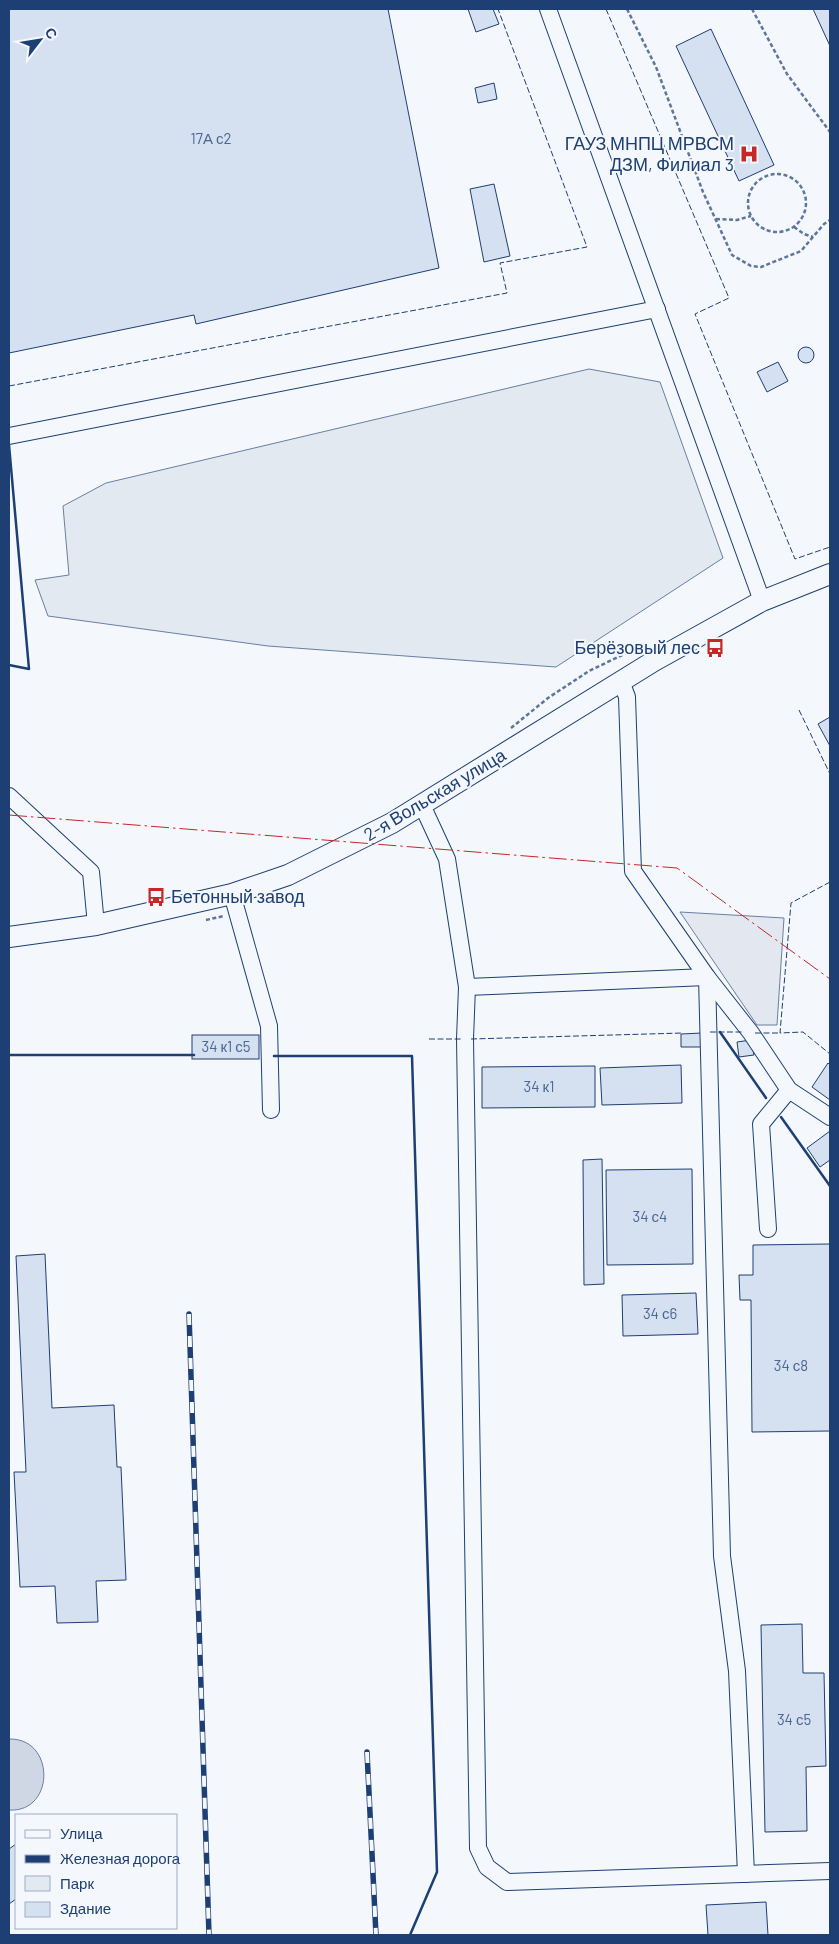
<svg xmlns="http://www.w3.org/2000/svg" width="839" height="1944" font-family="Barlow,sans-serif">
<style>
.green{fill:#e3e9f0;stroke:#687fa3}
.parking{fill:#e3e8f0;stroke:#687fa3}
.water{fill:#cfd7e4;stroke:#687fa3}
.building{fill:#d5e0f0;stroke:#1d3f73}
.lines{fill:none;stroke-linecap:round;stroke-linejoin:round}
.minor-casing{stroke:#1d3f73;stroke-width:18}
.major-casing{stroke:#1d3f73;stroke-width:22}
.path{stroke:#5e769c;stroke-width:2.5;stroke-dasharray:4 2.5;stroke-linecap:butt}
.minor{stroke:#f4f7fb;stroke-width:16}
.major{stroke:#f4f7fb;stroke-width:20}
.rail-casing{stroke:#1d3f73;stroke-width:5.5}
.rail{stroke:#f4f7fb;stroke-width:4;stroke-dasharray:11;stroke-linecap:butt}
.fence{stroke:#1d3f73;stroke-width:1;stroke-dasharray:6 2.5;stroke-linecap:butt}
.wall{stroke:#1d3f73;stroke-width:2.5}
.power{stroke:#c62828;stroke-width:1;stroke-dasharray:18 4 2.5 4;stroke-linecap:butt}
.labels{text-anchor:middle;stroke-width:4;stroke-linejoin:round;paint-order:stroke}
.number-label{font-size:15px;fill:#4b6792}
.poi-label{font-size:18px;fill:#1d3f73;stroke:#f4f7fb;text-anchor:end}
.street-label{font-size:18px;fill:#1d3f73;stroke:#f4f7fb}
</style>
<rect width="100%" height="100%" fill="#f4f7fb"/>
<polygon class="green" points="589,369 660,382 723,558 556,667 268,646 48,616 35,580 69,575 63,506 106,483"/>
<polygon class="parking" points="680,912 784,918 777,1025 757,1025"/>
<path class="water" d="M9,1739c47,-1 46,74 0,71z"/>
<g class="building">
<polygon points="9,9 388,9 439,268 196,324 194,315 9,353"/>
<polygon points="468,9 493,9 499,24 476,32"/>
<polygon points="813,9 830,9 830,46"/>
<polygon points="711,29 774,165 739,181 676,46"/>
<polygon points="494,83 497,99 478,103 475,88"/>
<polygon points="494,184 510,256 484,262 470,189"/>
<circle cx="806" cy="355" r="8"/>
<polygon points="778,362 788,381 767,392 757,372"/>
<polygon points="830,717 830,746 818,724"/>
<polygon points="702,1033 703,1047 681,1047 681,1034"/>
<rect x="192" y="1035" width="67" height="24"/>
<polygon points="751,1040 754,1055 739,1057 737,1042"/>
<polygon points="828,1063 830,1065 830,1100 812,1087"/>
<polygon points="681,1065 682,1103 602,1105 600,1068"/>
<polygon points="595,1066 595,1107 482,1108 482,1067"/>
<polygon points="830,1131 830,1160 820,1167 807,1148"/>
<polygon points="602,1159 604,1284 584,1285 583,1160"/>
<polygon points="692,1169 693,1264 607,1265 606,1170"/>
<polygon points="830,1244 830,1431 752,1432 751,1300 740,1300 739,1275 753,1275 753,1245"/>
<polygon points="45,1254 52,1408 114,1405 117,1467 121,1467 126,1580 96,1581 98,1622 57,1623 55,1586 20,1587 14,1472 26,1472 16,1256"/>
<polygon points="696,1293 698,1334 623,1336 622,1295"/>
<polygon points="802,1624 803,1673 824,1673 826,1766 806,1767 807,1831 765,1832 761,1625"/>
<polygon points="16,1844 16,1899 9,1904 9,1849"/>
<polygon points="766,1902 768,1935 708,1935 706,1905"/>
</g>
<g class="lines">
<g class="minor-casing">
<g id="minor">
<polyline points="548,9 762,601"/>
<polyline points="9,436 657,309"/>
<polyline points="621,681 627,697 633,871 707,977 722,1556 737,1671 746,1874"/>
<polyline points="9,796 91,872 96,925"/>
<polyline points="422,805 447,859 467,987 465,1039 478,1848 487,1867 507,1882 830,1871"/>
<polyline points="232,894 269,1026 271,1110"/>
<polyline points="467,987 707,977 751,1033 789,1090 830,1117"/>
<polyline points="768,1229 761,1124 789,1090"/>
</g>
</g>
<g class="major-casing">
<polyline id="major" points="9,937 96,925 232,894 288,875 392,823 654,661 762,601 830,574"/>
</g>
<g class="path">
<polyline points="627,9 656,67 703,192 732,255 751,266 761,267 801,251 824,224 830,220"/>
<polyline points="752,9 787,74 830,132"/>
<circle cx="777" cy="203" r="29"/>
<polyline points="716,219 737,220 751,216"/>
<polyline points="794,227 804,234 813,237"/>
<polyline points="511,728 548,698 589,671 645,644"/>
<polyline points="206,920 224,916"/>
</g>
<use href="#minor" class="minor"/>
<use href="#major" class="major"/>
<g class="rail-casing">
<g id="rail">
<polyline points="189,1314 209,1935"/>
<polyline points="367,1752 376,1935"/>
</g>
</g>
<use href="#rail" class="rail"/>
<g class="fence">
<polyline points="606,9 729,298 695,314 795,559 830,547"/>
<polyline points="9,386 507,293 500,263 587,247 498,9"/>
<polyline points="799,710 830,774"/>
<polyline points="830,882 791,903 780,1033 803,1032 830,1054"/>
<polyline points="710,1032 743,1032"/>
<polyline points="755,1033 780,1033"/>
<polyline points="429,1039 461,1039"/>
<polyline points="471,1039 683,1033"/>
</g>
<g class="wall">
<polyline points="9,445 29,669 9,665"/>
<polyline points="720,1032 766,1098"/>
<polyline points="9,1055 194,1055"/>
<polyline points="274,1056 412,1056 437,1872 410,1935"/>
<polyline points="781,1117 830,1186"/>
</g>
<polyline class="power" points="9,815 677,868 830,979"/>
</g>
<defs>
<g id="hospital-bare" transform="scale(1.5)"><path d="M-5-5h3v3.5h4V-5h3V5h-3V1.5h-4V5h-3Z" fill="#c62828" stroke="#f4f7fb" stroke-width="2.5" paint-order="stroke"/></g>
<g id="bus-bare" transform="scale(1.5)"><path d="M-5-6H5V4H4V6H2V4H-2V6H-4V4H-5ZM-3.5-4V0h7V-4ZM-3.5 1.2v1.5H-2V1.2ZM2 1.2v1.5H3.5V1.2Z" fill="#c62828" stroke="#f4f7fb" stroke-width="2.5" paint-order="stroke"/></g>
</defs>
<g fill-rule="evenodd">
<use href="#hospital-bare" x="749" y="154"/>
<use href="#bus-bare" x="715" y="648"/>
<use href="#bus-bare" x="156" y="897"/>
</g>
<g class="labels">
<g class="number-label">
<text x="211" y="144">17А с2</text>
<text x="226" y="1052">34 к1 с5</text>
<text x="539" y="1092">34 к1</text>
<text x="650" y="1222">34 с4</text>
<text x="660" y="1319">34 с6</text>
<text x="791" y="1371">34 с8</text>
<text x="794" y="1725">34 с5</text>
</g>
<g class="poi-label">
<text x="734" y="150">ГАУЗ МНПЦ МРВСМ<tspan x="734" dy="21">ДЗМ, Филиал 3</tspan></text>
<text x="700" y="654">Берёзовый лес</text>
<text x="171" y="903" text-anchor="start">Бетонный завод</text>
</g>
<g class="street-label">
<text transform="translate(435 795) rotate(-31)" y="6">2-я Вольская улица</text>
</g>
</g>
<rect width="839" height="1944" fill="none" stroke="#1d3f73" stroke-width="20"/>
<rect x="15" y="1814" width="162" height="115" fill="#f4f7fb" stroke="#9eadc5"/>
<rect x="25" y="1830" width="25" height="8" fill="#f4f7fb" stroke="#9eadc5"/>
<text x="60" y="1839" font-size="15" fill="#1d3f73">Улица</text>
<rect x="25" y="1855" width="25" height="8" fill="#1d3f73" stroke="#9eadc5"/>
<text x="60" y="1864" font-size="15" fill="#1d3f73">Железная дорога</text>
<rect x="25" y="1876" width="25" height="15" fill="#e3e9f0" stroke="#9eadc5"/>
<text x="60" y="1889" font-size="15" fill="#1d3f73">Парк</text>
<rect x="25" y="1902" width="25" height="15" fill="#d5e0f0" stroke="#9eadc5"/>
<text x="60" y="1914" font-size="15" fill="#1d3f73">Здание</text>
<g transform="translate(40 40) rotate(59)" stroke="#f4f7fb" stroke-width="4" paint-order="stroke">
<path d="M0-4L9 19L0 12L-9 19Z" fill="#1d3f73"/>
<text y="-8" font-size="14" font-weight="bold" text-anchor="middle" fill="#1d3f73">С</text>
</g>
</svg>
